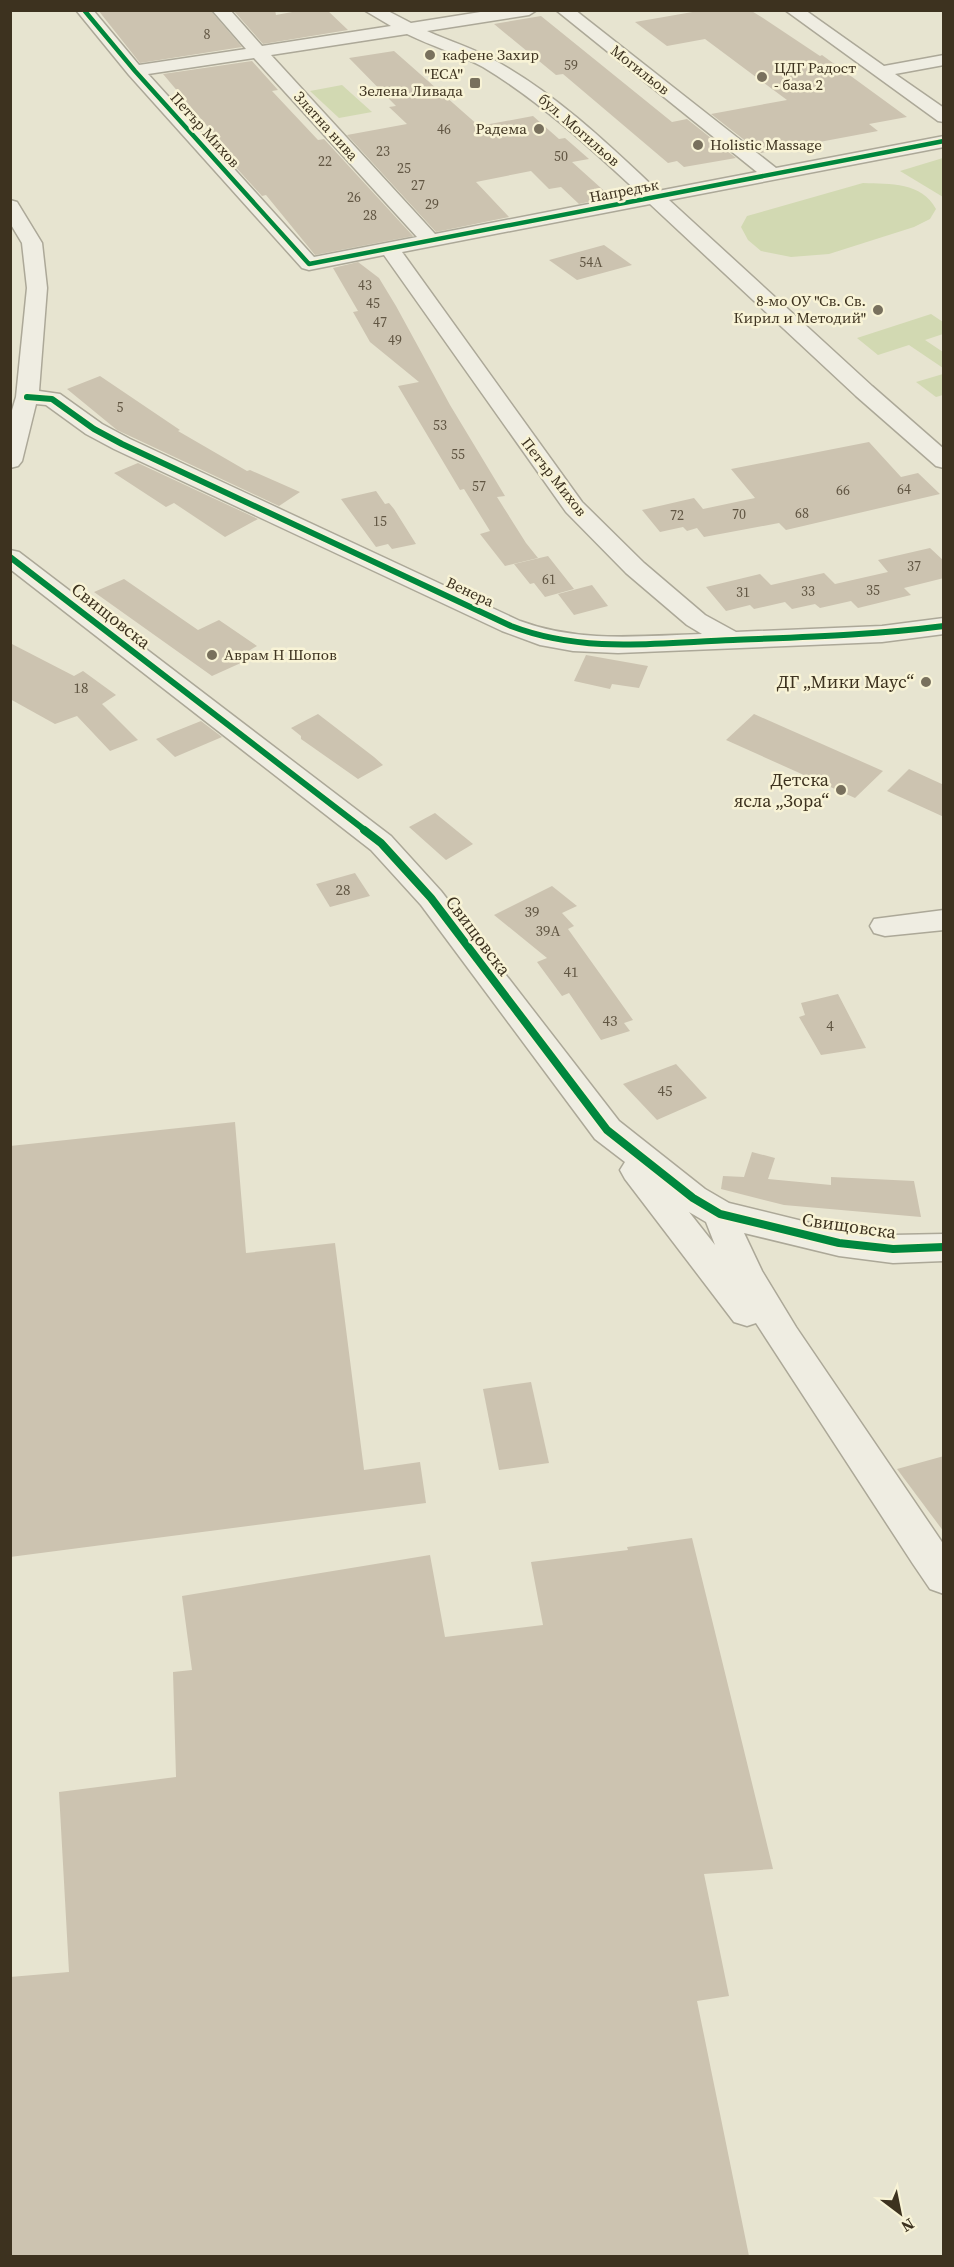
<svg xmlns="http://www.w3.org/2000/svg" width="954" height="2267" font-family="'Source Serif 4',serif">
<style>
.green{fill:#d2d9b2}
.building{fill:#ccc3b0}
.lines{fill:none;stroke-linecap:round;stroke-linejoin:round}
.minor-casing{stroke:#aca898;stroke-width:3}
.minor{fill:#efede2;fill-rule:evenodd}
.cycleway-far2-casing{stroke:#f8f3d6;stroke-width:7}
.cycleway-far1-casing{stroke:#f8f3d6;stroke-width:9}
.cycleway-casing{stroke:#f8f3d6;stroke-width:11}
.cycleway-far2{stroke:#00873e;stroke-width:4.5}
.cycleway-far1{stroke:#00873e;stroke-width:6}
.cycleway{stroke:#00873e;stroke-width:8}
.poi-dot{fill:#78705d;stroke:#f8f3d6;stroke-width:2}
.labels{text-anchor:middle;stroke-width:5;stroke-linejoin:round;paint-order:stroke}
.far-number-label{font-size:14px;fill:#615643}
.far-poi-label{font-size:15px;fill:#3d321f;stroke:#f8f3d6;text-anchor:start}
.far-street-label{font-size:15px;fill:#3d321f;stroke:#f8f3d6}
.number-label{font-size:15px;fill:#615643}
.street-label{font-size:18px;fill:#3d321f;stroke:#f8f3d6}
.poi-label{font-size:18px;fill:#3d321f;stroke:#f8f3d6;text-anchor:end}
</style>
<rect width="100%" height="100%" fill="#e7e4d0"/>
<g class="green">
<polygon points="342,85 372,112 339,118 310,91"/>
<polygon points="943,158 943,197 900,171"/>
<path d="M863,183c27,1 59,-1 73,26l-6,10 -16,8 -85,27 -38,3 -30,-6 -13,-11 -7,-13 6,-11z"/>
<polygon points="931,314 943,322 943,334 925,340 943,352 943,368 909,345 878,355 857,338"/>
<polygon points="943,374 943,395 936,397 916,382"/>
</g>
<g class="building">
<polygon points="98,10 210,10 242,47 140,63"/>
<polygon points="233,10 275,10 276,15 303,10 327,10 348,30 263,44"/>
<polygon points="704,10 750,10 763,18 820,56 822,55 907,117 869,124 878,131 761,153 711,114 787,100 705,39 667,46 635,22"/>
<polygon points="541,16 672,122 687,119 736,158 684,167 677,161 668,163 563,74 556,75 494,24"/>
<polygon points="394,51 479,126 533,116 559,139 565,138 589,159 572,162 611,197 579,204 561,187 549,189 531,171 476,182 509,217 436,232 347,135 407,124 389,107 396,106 349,58"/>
<polygon points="252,61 278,90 272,91 318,140 324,139 413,236 315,255 266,195 262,196 211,140 218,139 163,74"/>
<polygon points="604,245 632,265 577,280 549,260"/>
<polygon points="358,262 379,278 396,306 450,405 505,496 497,497 526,543 538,558 505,566 480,534 490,531 464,489 460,490 398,386 419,382 370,342 353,312 358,311 333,268"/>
<polygon points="100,376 180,430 178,431 247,471 250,470 300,492 279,506 117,430 67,389"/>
<polygon points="869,442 901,477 918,473 940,494 786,530 779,523 704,537 697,528 687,531 683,527 660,532 642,510 694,498 703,509 755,498 731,469"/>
<polygon points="138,463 258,519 225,537 174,503 166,507 114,473"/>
<polygon points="376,491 385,504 389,503 394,509 416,544 392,549 388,544 376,547 341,499"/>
<polygon points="930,548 944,561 944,578 904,588 911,595 858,608 851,601 820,608 815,604 792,609 785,602 754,609 750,605 726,611 706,587 760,574 771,585 824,573 835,584 888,572 878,560"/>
<polygon points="548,556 574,589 545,597 534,583 530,584 514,564"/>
<polygon points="124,579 198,630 219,620 257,646 237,658 243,662 212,676 94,592"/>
<polygon points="592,585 608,606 574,615 558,594"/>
<polygon points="10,643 74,676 83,671 116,695 102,704 138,740 110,751 77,716 55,724 10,699"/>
<polygon points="586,655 648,666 639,688 612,684 610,689 574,681"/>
<polygon points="318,714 374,757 383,765 358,779 301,739 301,736 291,728"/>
<polygon points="754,714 883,771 855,798 726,740"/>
<polygon points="201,721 222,737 175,757 156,739"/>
<polygon points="909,769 944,785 944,817 887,791"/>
<polygon points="435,813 473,844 446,860 409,827"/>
<polygon points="355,873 370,896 330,907 316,884"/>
<polygon points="552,886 577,906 562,913 574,926 568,929 633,1020 624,1023 630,1031 601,1040 569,993 562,996 537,962 547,958 494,915"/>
<polygon points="838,994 866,1048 821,1055 799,1017 805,1015 801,1003"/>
<polygon points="676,1064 707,1098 657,1120 623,1084"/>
<polygon points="235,1122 246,1253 335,1243 364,1470 420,1462 426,1503 10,1557 10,1146"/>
<polygon points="752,1152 775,1158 768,1179 831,1185 831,1177 914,1181 921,1217 784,1205 721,1189 723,1176 744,1177"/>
<polygon points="531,1382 549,1463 499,1470 483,1389"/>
<polygon points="944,1456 944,1532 897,1469"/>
<polygon points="692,1538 773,1869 704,1874 729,1996 697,2001 749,2256 10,2256 10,1977 69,1972 59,1792 176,1777 173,1672 192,1670 182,1596 430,1555 445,1637 543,1625 531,1562 628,1550 627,1547"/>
</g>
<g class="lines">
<g class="minor-casing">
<g id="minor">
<path d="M76,10h17l46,55 107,-16 -34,-39h18l32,36 129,-20 -27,-16h22l25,13 82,-13h44l-8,5 -102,16c22,10 46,17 67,29 62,34 113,83 164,131l99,-19 -201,-162h19l201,158 168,-32v11l-275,53 203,186 72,63v19l-8,-2 -80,-70 -206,-192 -248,48 180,250 62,61 61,52 31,17 146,-6 62,-8v16l-62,8 -264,11 -45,-2 -33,-6 -38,-14 -388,-182 -28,-15 -40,-29 -10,-1 -14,57 -4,5 -8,2v-51l6,-20 11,-109 -5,-45 -12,-20v-23l7,2 25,41 5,45 -8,103 21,3 42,30 28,15 390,182c59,22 120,15 182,13l-15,-9 -61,-52 -60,-61 -182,-257 -75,15 -7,-2 -173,-193zM407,34c24,12 52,20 76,33 58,35 107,81 157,127l-205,40 -164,-179zM254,58l163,179 -103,20 -166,-183z"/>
<polygon points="785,10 805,10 884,66 944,55 944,65 895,74 944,108 944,122 938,121"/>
<path d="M10,550l9,2 372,284 50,55 178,230 86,68 24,14 110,27 54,5 51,-1v27l-51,2 -54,-7 -95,-23 18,38 34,56 148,218v49l-14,-5 -17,-25 -157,-241 -9,3 -13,-4 -109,-143 -5,-9 5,-8 -30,-23 -174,-234 -50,-55 -361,-281zM689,1212l17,10 9,23z"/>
<polygon points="944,910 944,930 885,936 874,933 870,926 874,919"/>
</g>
</g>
<use href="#minor" class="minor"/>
<g class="cycleway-far2-casing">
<polyline id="cycleway-far2" points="84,10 135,71 309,264 944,141"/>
</g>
<g class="cycleway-far1-casing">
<g id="cycleway-far1">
<path d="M27,397l25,2 42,30 28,15 389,182c73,28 146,17 222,14 71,-3 141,-5 211,-14"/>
<polyline points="10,557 366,831"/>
</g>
</g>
<g class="cycleway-casing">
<polyline id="cycleway" points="364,830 381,843 431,898 607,1130 693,1198 720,1214 839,1243 893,1249 944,1247"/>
</g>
<use href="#cycleway-far2" class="cycleway-far2"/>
<use href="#cycleway-far1" class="cycleway-far1"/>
<use href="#cycleway" class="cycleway"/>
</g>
<g class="poi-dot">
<circle cx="430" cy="55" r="6"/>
<circle cx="762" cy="77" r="6"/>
<rect x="469" y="77" width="12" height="12" rx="3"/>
<circle cx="539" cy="129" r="6"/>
<circle cx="698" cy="145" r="6"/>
<circle cx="878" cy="310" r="6"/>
<circle cx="212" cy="655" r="6"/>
<circle cx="926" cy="682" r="6"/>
<circle cx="841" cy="790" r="6"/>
</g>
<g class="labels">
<g class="far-number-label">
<text x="207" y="39">8</text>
<text x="571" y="70">59</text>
<text x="444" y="134">46</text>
<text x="383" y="156">23</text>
<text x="561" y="161">50</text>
<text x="325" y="166">22</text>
<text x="404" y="173">25</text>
<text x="418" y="190">27</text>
<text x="354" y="202">26</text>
<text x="432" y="209">29</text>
<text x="370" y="220">28</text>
<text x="591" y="267">54А</text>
<text x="365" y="290">43</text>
<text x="373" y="308">45</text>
<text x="380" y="327">47</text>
<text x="395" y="345">49</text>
<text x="120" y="412">5</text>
<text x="440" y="430">53</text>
<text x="458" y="459">55</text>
<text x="479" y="491">57</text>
<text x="904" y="494">64</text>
<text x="843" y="495">66</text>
<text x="802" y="518">68</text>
<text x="739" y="519">70</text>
<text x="677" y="520">72</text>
<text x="380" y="526">15</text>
<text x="914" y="571">37</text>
<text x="549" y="584">61</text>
<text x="873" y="595">35</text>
<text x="808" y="596">33</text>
<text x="743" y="597">31</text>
</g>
<g class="far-poi-label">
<text x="442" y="60">кафене Захир</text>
<text x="774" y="73">ЦДГ Радост<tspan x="774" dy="17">- база 2</tspan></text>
<text x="463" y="79" text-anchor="end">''ЕСА''<tspan x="463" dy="17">Зелена Ливада</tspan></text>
<text x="527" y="134" text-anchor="end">Радема</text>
<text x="710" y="150">Holistic Massage</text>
<text x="866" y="306" text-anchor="end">8-мо ОУ "Св. Св.<tspan x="866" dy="17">Кирил и Методий"</tspan></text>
<text x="224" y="660">Аврам Н Шопов</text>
</g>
<g class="far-street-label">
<text transform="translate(640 70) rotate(38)" y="5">Могильов</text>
<text transform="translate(326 126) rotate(48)" y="5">Златна нива</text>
<text transform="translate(205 130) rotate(48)" y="5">Петър Михов</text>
<text transform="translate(579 130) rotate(41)" y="5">бул. Могильов</text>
<text transform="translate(624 191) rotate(-11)" y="5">Напредък</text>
<text transform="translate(554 477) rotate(52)" y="5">Петър Михов</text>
<text transform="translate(470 592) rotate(25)" y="5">Венера</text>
</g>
<g class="number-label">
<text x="81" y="693">18</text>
<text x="343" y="895">28</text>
<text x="532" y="917">39</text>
<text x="548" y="936">39A</text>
<text x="571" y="977">41</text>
<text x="610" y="1026">43</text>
<text x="830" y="1031">4</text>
<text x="665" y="1096">45</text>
</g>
<g class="street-label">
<text transform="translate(111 616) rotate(38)" y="6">Свищовска</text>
<text transform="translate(478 936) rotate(53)" y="6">Свищовска</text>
<text transform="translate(849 1226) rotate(8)" y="6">Свищовска</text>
</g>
<g class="poi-label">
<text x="914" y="688">ДГ „Мики Маус“</text>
<text x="829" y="786">Детска<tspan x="829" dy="21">ясла „Зора“</tspan></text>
</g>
</g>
<rect width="954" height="2267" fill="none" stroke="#3d321f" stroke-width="24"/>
<g transform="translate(900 2213) rotate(148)" stroke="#f8f3d6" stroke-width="4.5" paint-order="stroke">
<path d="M0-4.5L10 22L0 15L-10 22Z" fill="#3d321f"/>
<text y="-9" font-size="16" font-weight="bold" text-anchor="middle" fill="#3d321f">N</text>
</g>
</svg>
